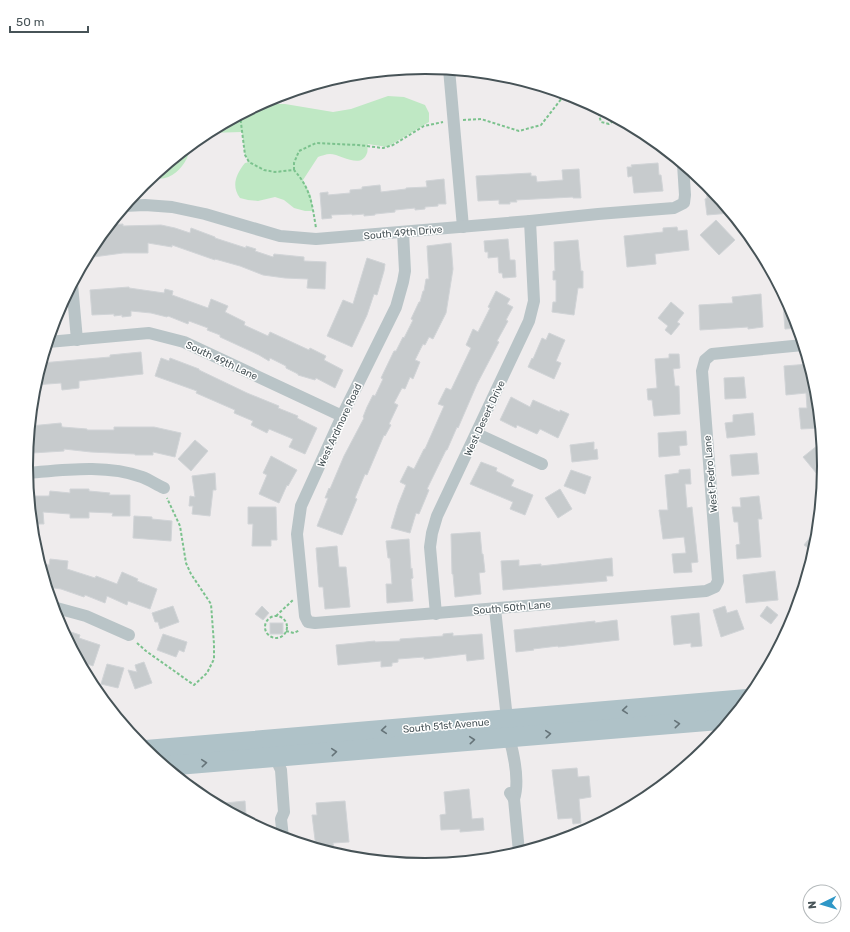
<svg xmlns="http://www.w3.org/2000/svg" width="850" height="932" font-family="Rubik,sans-serif">
<style>
.green{fill:#bfe8c4}
.building{fill:#c7cbcd;stroke:#d1d4d7}
.lines{fill:none;stroke-linecap:round;stroke-linejoin:round}
.path{stroke:#7bc28d;stroke-width:2;stroke-dasharray:3 2;stroke-linecap:butt}
.street{stroke:#b9c4c7;stroke-width:12}
.primary{stroke:#afc2c8;stroke-width:20}
.oneway{stroke:#667479}
.labels{text-anchor:middle;stroke-width:3;stroke-linejoin:round;paint-order:stroke}
.street-label{font-size:10px;fill:#475357;stroke:#fff}
.rim{fill:none;stroke:#475357;stroke-width:2}
</style>
<rect width="100%" height="100%" fill="#efeced"/>
<g class="green">
<path d="M388,96l16,1 21,8 4,8v9l-42,25 -19,-3c-1,3 0,7 -1,9 -6,17 -26,1 -37,1 -4,0 -9,2 -12,3l-15,23 8,16 2,15h-8l-11,-3 -10,-8 -9,-3 -17,4 -10,-1 -8,-2c-9,-12 -4,-24 5,-35l4,-1 -4,-7 -3,-23 -34,1 -8,4 57,-31 9,-2h19l48,8 18,-3z"/>
<path d="M193,143c-4,5 -4,10 -6,15 -7,14 -20,25 -36,19z"/>
</g>
<g class="building">
<polygon points="658,163 659,175 661,175 663,191 634,193 632,176 628,177 627,167 632,167 631,165"/>
<polygon points="579,169 581,198 573,198 573,197 516,200 517,202 510,202 510,204 499,204 499,200 478,201 476,176 531,173 531,176 536,176 537,182 563,180 562,170"/>
<polygon points="444,179 446,204 438,204 438,206 425,207 425,209 415,210 415,208 395,210 395,212 375,214 375,215 364,216 364,214 352,215 352,214 331,215 332,218 322,219 320,193 328,192 328,195 350,193 350,190 362,189 362,187 380,185 381,192 406,189 406,188 427,187 426,181"/>
<polygon points="706,183 707,184 731,213 707,215 705,199 707,198"/>
<polygon points="716,220 735,240 719,255 700,235"/>
<polygon points="123,224 123,226 161,225 175,228 190,233 191,228 215,237 215,238 246,248 246,246 256,249 255,251 273,257 274,254 304,257 304,261 326,262 325,289 307,288 308,279 285,278 263,275 240,266 215,259 215,260 172,245 172,247 148,243 148,253 123,253 86,258 93,244 109,225"/>
<polygon points="677,227 678,231 687,230 689,250 655,254 656,264 627,267 624,236 663,232 663,228"/>
<polygon points="508,239 510,260 515,260 516,277 503,278 502,273 499,273 498,257 488,258 488,252 485,252 484,241"/>
<polygon points="578,240 581,271 583,271 583,288 578,288 574,315 552,312 553,302 556,302 556,280 553,280 553,271 555,271 554,242"/>
<polygon points="451,243 453,269 446,313 433,339 429,337 425,345 423,344 415,360 420,362 413,379 410,377 405,389 402,388 394,403 398,405 389,424 391,425 385,436 384,435 367,475 365,474 355,498 357,499 342,535 317,526 328,498 325,498 329,488 330,489 344,456 364,418 363,417 367,407 373,395 375,396 383,379 381,378 394,351 396,351 403,337 404,338 413,320 411,319 419,302 420,302 423,291 424,291 426,279 429,279 427,246"/>
<polygon points="367,258 385,264 384,271 377,295 374,294 367,315 352,347 327,336 343,300 353,304"/>
<polygon points="129,287 129,288 164,293 165,289 173,291 172,295 208,308 211,299 228,306 225,312 245,322 244,325 268,336 270,332 309,350 310,348 326,356 324,360 343,370 335,388 316,378 315,380 298,375 298,374 286,368 286,366 270,358 269,361 259,355 220,337 220,335 207,330 208,328 189,321 188,324 168,316 167,317 151,313 131,311 131,316 122,317 122,315 114,316 114,314 92,315 90,290"/>
<polygon points="496,291 510,299 507,304 513,307 506,320 508,321 497,341 499,342 477,384 458,428 457,427 447,450 446,450 427,489 429,490 419,514 416,513 410,533 391,528 398,505 406,485 400,482 408,466 414,469 424,449 425,449 444,406 438,404 446,388 451,390 471,348 466,345 473,329 478,332 490,308 488,307"/>
<polygon points="782,292 794,314 798,328 785,329"/>
<polygon points="761,294 763,327 748,329 748,327 700,330 699,305 733,303 732,297"/>
<polygon points="671,302 684,313 677,322 680,324 671,335 665,330 668,326 658,318"/>
<polygon points="549,333 565,340 556,361 561,363 554,379 528,367 532,358 533,359 542,338 546,340"/>
<polygon points="141,352 143,374 79,381 79,388 62,390 61,383 34,385 41,363 110,357 110,355"/>
<polygon points="669,354 679,354 680,368 673,369 675,386 679,386 680,414 654,416 652,400 648,400 647,389 657,388 655,359 669,358"/>
<polygon points="161,358 169,361 170,358 199,369 199,370 247,393 279,406 278,408 298,416 297,418 317,428 305,454 289,447 293,439 269,429 267,433 251,425 253,421 234,413 235,410 196,393 197,391 155,376"/>
<polygon points="809,364 816,388 820,428 801,429 799,408 807,408 806,393 786,395 784,366"/>
<polygon points="744,377 746,398 725,399 724,378"/>
<polygon points="511,397 530,407 533,400 560,412 560,410 569,414 558,438 540,429 537,434 517,425 516,428 500,420"/>
<polygon points="753,413 755,435 727,438 725,423 733,422 733,415"/>
<polygon points="61,423 62,427 87,429 87,430 114,430 114,427 154,427 181,433 175,457 153,452 153,455 135,455 135,454 91,452 64,449 64,451 32,453 32,449 28,449 30,426"/>
<polygon points="686,431 687,445 679,446 680,455 659,457 658,433"/>
<polygon points="195,440 208,451 191,471 178,459"/>
<polygon points="594,442 594,450 597,449 598,459 572,462 570,445"/>
<polygon points="818,445 822,450 824,466 824,468 817,474 803,457"/>
<polygon points="757,453 759,474 732,476 730,455"/>
<polygon points="271,456 297,470 288,486 287,485 279,503 259,494 267,475 263,473"/>
<polygon points="481,462 497,468 496,471 514,480 511,486 533,495 525,515 510,509 513,502 470,484"/>
<polygon points="690,469 691,484 685,484 687,508 692,507 698,562 691,563 692,572 674,573 672,554 686,553 684,537 663,539 659,510 668,510 665,475 679,473 679,470"/>
<polygon points="571,470 591,477 585,494 564,486"/>
<polygon points="215,473 216,490 213,490 210,516 192,514 193,506 189,506 190,496 195,497 192,476"/>
<polygon points="70,489 89,489 89,491 110,493 109,495 130,495 130,516 112,516 113,513 89,512 89,518 70,518 70,514 43,512 44,524 32,524 29,496 49,496 50,491 70,493"/>
<polygon points="560,489 572,509 558,518 545,498"/>
<polygon points="759,496 762,519 758,519 761,557 737,559 736,545 740,544 738,522 734,522 732,507 741,507 740,498"/>
<polygon points="248,507 276,507 277,540 271,540 271,546 252,546 253,524 248,524"/>
<polygon points="134,516 152,517 152,519 172,521 171,541 133,538"/>
<polygon points="818,527 816,544 814,552 804,545"/>
<polygon points="480,532 482,554 483,554 485,572 479,573 481,594 455,597 453,574 452,574 451,534"/>
<polygon points="409,539 411,569 412,568 413,578 411,579 413,601 387,603 386,584 392,584 390,558 388,558 386,541"/>
<polygon points="337,546 339,567 346,567 350,607 325,609 323,587 319,587 316,548"/>
<polygon points="612,558 613,576 606,576 607,581 503,590 501,561 519,560 519,566 541,564 541,566"/>
<polygon points="50,559 68,561 67,569 95,578 96,576 117,584 122,572 138,579 137,581 157,589 150,609 128,601 127,605 107,596 105,603 85,595 84,597 61,589 47,587 40,564 49,565"/>
<polygon points="775,571 778,600 746,603 743,575"/>
<polygon points="173,606 179,622 160,629 158,622 155,622 152,613"/>
<polygon points="262,606 269,613 263,620 255,614"/>
<polygon points="725,606 727,613 737,610 744,629 721,637 713,610"/>
<polygon points="767,606 778,615 771,624 760,616"/>
<polygon points="699,613 702,646 691,647 691,643 674,645 671,616"/>
<polygon points="617,620 619,640 558,647 558,646 533,649 534,650 516,652 514,630 595,621 595,623"/>
<rect x="270" y="623" width="13" height="11"/>
<polygon points="71,632 80,635 79,638 100,645 93,666 79,661 69,642"/>
<polygon points="453,633 453,636 482,634 484,659 467,661 466,654 424,659 424,657 398,659 398,662 392,663 392,666 381,667 381,661 338,665 336,645 375,641 375,642 400,641 400,639 443,636 443,634"/>
<polygon points="163,634 187,642 184,652 179,650 176,657 157,650"/>
<polygon points="144,662 152,683 135,689 128,670 137,672 135,665"/>
<polygon points="107,664 124,668 118,688 101,684"/>
<polygon points="577,768 578,777 589,776 591,797 579,799 581,823 573,824 572,818 558,819 552,770"/>
<polygon points="469,789 472,819 483,818 484,830 460,832 460,829 441,830 440,815 446,814 444,792"/>
<polygon points="245,801 246,815 238,816 215,804"/>
<polygon points="345,801 349,842 333,843 334,849 324,850 316,848 312,815 317,815 316,803"/>
</g>
<g class="lines">
<g class="path">
<polyline points="597,108 601,122 609,124 617,118"/>
<path d="M240,115l5,40 4,7 15,8 11,2 19,-2c17,19 18,34 22,58"/>
<polyline points="463,120 481,119 519,131 541,125 562,98 567,94"/>
<polyline points="294,170 294,163 299,151 316,143 358,145 383,148 393,145 424,126 443,122"/>
<polyline points="276,616 293,600"/>
<circle cx="276" cy="627" r="11"/>
<polyline points="286,631 294,633 300,630"/>
<polyline points="137,643 146,651 194,685 207,673 214,659 214,644 211,604 191,574 186,563 180,526 167,498"/>
</g>
<g class="street">
<polyline points="449,69 463,227"/>
<polyline points="124,206 145,205 172,207 205,214 280,236 316,239 530,221 598,214 674,208 684,203 685,195 683,164"/>
<polyline points="403,232 405,271 403,282 396,307 342,416 301,506 297,534 305,616 308,622 315,623 706,591 715,587 718,581 702,371 705,360 712,354 803,345"/>
<polyline points="72,284 77,340"/>
<polyline points="48,342 149,333 184,342 342,416"/>
<polyline points="477,434 542,464"/>
<path d="M27,473c37,-3 79,-9 115,4 8,3 15,8 22,11"/>
<polyline points="53,607 86,616 129,635"/>
<path d="M495,609l14,128c5,18 11,44 5,62"/>
<polyline points="436,614 430,547 432,533 437,516 529,321 534,301 530,221"/>
<polyline points="275,757 281,770 284,812 281,819 283,838"/>
<polyline points="510,793 514,799 519,852"/>
</g>
<g class="primary">
<polyline points="146,750 747,699"/>
<polyline points="165,766 731,719"/>
</g>
</g>
<defs><path id="oneway-chevron" d="M-2-3.5L2.5 0L-2 3.5" fill="none" stroke-width="1.6" stroke-linecap="round" stroke-linejoin="round"/></defs>
<g class="oneway">
<use href="#oneway-chevron" transform="translate(625 710) rotate(175)"/>
<use href="#oneway-chevron" transform="translate(677 724) rotate(-5)"/>
<use href="#oneway-chevron" transform="translate(384 730) rotate(175)"/>
<use href="#oneway-chevron" transform="translate(548 734) rotate(-5)"/>
<use href="#oneway-chevron" transform="translate(472 740) rotate(-5)"/>
<use href="#oneway-chevron" transform="translate(334 752) rotate(-5)"/>
<use href="#oneway-chevron" transform="translate(204 763) rotate(-5)"/>
</g>
<g class="labels">
<g class="street-label">
<text transform="translate(403 232) rotate(-5)" y="4">South 49th Drive</text>
<text transform="translate(222 360) rotate(25)" y="4">South 49th Lane</text>
<text transform="translate(484 418) rotate(-65)" y="4">West Desert Drive</text>
<text transform="translate(339 425) rotate(-65)" y="4">West Ardmore Road</text>
<text transform="translate(710 474) rotate(-95)" y="4">West Pedro Lane</text>
<text transform="translate(512 607) rotate(-5)" y="4">South 50th Lane</text>
<text transform="translate(446 725) rotate(-5)" y="4">South 51st Avenue</text>
</g>
</g>
<path d="M0 0H850V932H0ZM33 466a392 392 0 1 1 784 0a392 392 0 1 1-784 0Z" fill="#fff" fill-rule="evenodd"/>
<path class="rim" d="M33 466a392 392 0 1 1 784 0a392 392 0 1 1-784 0Z"/>
<g transform="translate(822 904) rotate(265)"><circle r="19" fill="#ffffff" stroke="#b5babc"/>
<path d="M0-3L7 15L0 10L-7 15Z" fill="#2e97c7"/>
<text y="-6" font-size="11" font-weight="bold" text-anchor="middle" fill="#475357">N</text>
</g>
<path d="M10 26v6h78v-6" fill="none" stroke="#475357" stroke-width="2"/>
<text x="16" y="26" font-size="12" fill="#475357" stroke="#ffffff" stroke-width="3" paint-order="stroke">50 m</text>
</svg>
